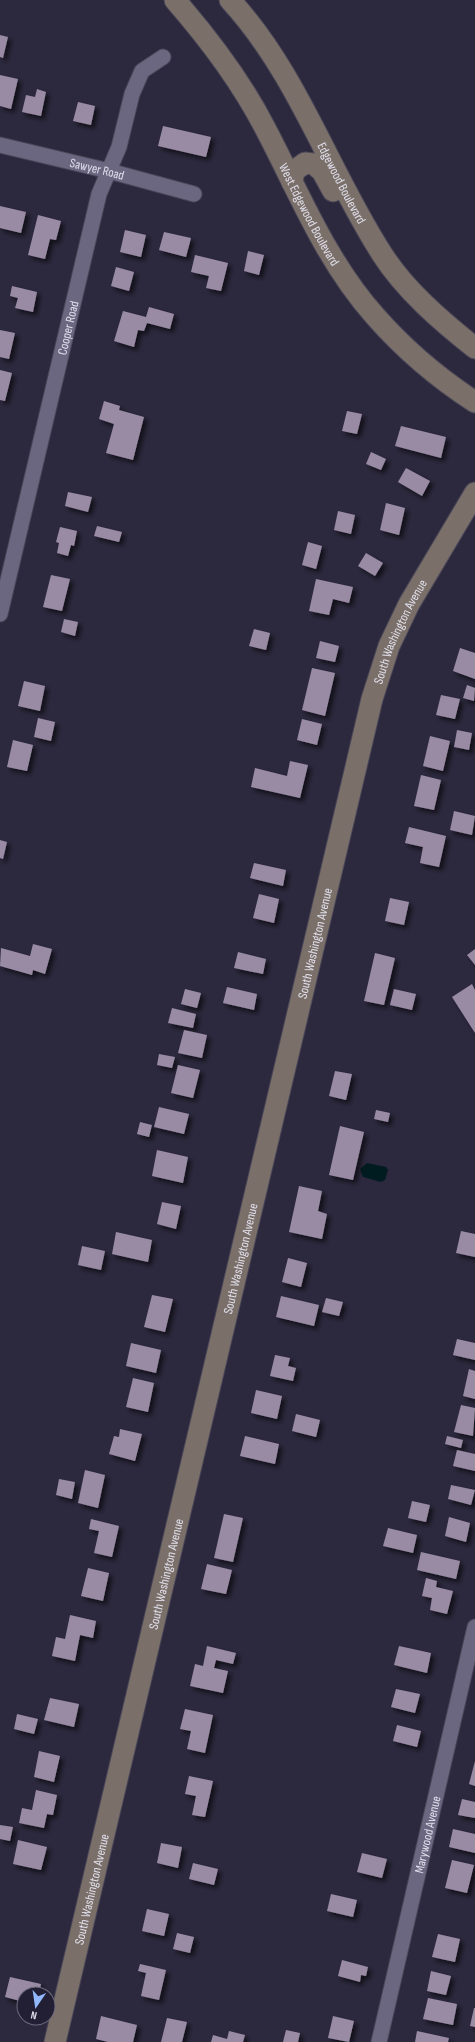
<svg xmlns="http://www.w3.org/2000/svg" width="475" height="2042" font-family="'Sofia Sans Condensed',sans-serif">
<style>
.water{fill:#011c20}
.building{fill:#998ba4;filter:url(#shadow)}
.lines{fill:none;stroke-linecap:round;stroke-linejoin:round}
.street-casing{stroke:#4a4658;stroke-width:17}
.secondary-casing{stroke:#4a4658;stroke-width:23}
.street{stroke:#6c6780;stroke-width:15}
.secondary{stroke:#7a7069;stroke-width:21}
.labels{text-anchor:middle;stroke-width:4;stroke-linejoin:round;paint-order:stroke}
.street-label{font-size:13px;fill:#e0deec;stroke:#221e33}
</style>
<defs>
<filter id="shadow"><feDropShadow dx="3.5" dy="3.5" stdDeviation="2" flood-color="#0009"/></filter>
</defs>
<rect width="100%" height="100%" fill="#2c283d"/>
<polygon class="water" points="367,1163 386,1167 388,1170 385,1180 381,1182 363,1177 360,1169"/>
<g class="building">
<polygon points="0,35 8,37 3,58 0,57"/>
<polygon points="0,75 18,79 11,109 0,106"/>
<polygon points="37,89 46,92 41,116 22,112 26,95 35,97"/>
<polygon points="78,102 95,106 91,125 73,121"/>
<polygon points="163,126 211,137 206,157 158,146"/>
<polygon points="0,206 26,212 21,233 0,228"/>
<polygon points="38,215 61,221 56,240 50,239 45,259 28,255"/>
<polygon points="125,230 146,235 141,257 120,252"/>
<polygon points="164,232 191,238 186,257 159,250"/>
<polygon points="248,251 264,255 259,275 244,271"/>
<polygon points="195,255 228,263 221,291 206,288 209,276 191,272"/>
<polygon points="116,267 134,272 129,291 111,286"/>
<polygon points="12,286 37,292 33,312 15,308 18,298 10,296"/>
<polygon points="149,307 174,314 170,329 147,323 144,331 138,330 134,347 114,341 123,311 146,317"/>
<polygon points="0,330 15,333 9,359 0,357"/>
<polygon points="0,370 12,373 5,401 0,400"/>
<polygon points="104,401 120,406 119,410 144,417 133,460 106,453 114,424 99,419"/>
<polygon points="347,411 362,414 357,434 342,431"/>
<polygon points="401,426 446,437 441,458 395,446"/>
<polygon points="371,452 386,459 381,470 366,464"/>
<polygon points="406,468 430,481 422,496 398,482"/>
<polygon points="68,492 92,497 88,512 65,506"/>
<polygon points="386,503 405,508 399,535 380,530"/>
<polygon points="338,511 355,515 351,534 334,530"/>
<polygon points="97,526 122,532 119,542 94,536"/>
<polygon points="60,527 77,531 74,546 71,545 68,556 57,553 59,543 56,542"/>
<polygon points="308,542 322,546 316,569 302,565"/>
<polygon points="366,553 383,563 375,576 358,566"/>
<polygon points="51,575 70,579 62,611 43,607"/>
<polygon points="316,579 353,587 349,603 333,599 329,615 309,611"/>
<polygon points="64,619 78,622 75,636 61,632"/>
<polygon points="254,629 270,633 266,650 249,646"/>
<polygon points="320,641 339,646 335,662 316,658"/>
<polygon points="460,648 475,653 475,679 453,671"/>
<polygon points="312,668 335,673 325,716 302,710"/>
<polygon points="24,681 45,686 40,711 18,706"/>
<polygon points="467,685 475,688 474,701 463,698"/>
<polygon points="441,695 460,699 455,719 436,715"/>
<polygon points="38,718 55,722 51,741 34,737"/>
<polygon points="302,719 322,724 317,745 297,740"/>
<polygon points="457,730 472,733 469,750 454,747"/>
<polygon points="430,736 450,741 443,771 423,766"/>
<polygon points="13,740 33,745 27,771 7,767"/>
<polygon points="290,761 308,765 300,798 251,787 255,768 287,776"/>
<polygon points="421,775 441,780 434,810 414,806"/>
<polygon points="454,811 475,816 472,835 450,830"/>
<polygon points="409,827 446,836 439,867 420,863 423,847 405,843"/>
<polygon points="0,840 7,842 3,859 0,858"/>
<polygon points="254,863 286,870 283,886 250,878"/>
<polygon points="259,894 279,899 274,923 253,918"/>
<polygon points="390,898 409,902 404,925 385,921"/>
<polygon points="33,944 52,949 45,974 33,970 32,975 0,966 1,948 30,956"/>
<polygon points="475,949 475,965 467,955"/>
<polygon points="238,952 266,959 263,974 234,968"/>
<polygon points="375,953 395,958 384,1005 364,1001"/>
<polygon points="472,984 475,990 475,1033 452,997"/>
<polygon points="227,987 257,994 254,1010 223,1003"/>
<polygon points="185,989 201,993 197,1008 181,1004"/>
<polygon points="394,989 416,994 412,1010 390,1005"/>
<polygon points="172,1008 196,1014 193,1028 168,1023"/>
<polygon points="184,1030 207,1035 202,1058 178,1053"/>
<polygon points="159,1054 175,1057 172,1068 157,1065"/>
<polygon points="178,1065 200,1070 193,1098 171,1093"/>
<polygon points="335,1071 352,1074 346,1100 329,1096"/>
<polygon points="159,1107 189,1114 184,1134 154,1127"/>
<polygon points="376,1110 390,1113 388,1122 374,1119"/>
<polygon points="140,1122 152,1125 149,1137 137,1134"/>
<polygon points="340,1126 364,1132 353,1180 329,1175"/>
<polygon points="157,1150 188,1157 183,1183 152,1176"/>
<polygon points="299,1186 322,1191 318,1211 327,1214 322,1239 289,1232"/>
<polygon points="162,1202 181,1206 176,1229 157,1224"/>
<polygon points="461,1231 475,1234 475,1257 456,1253"/>
<polygon points="116,1232 152,1240 148,1262 112,1254"/>
<polygon points="82,1246 105,1251 101,1270 78,1265"/>
<polygon points="288,1258 307,1263 301,1287 282,1282"/>
<polygon points="152,1295 173,1299 165,1332 144,1327"/>
<polygon points="281,1296 319,1305 314,1326 276,1317"/>
<polygon points="326,1298 343,1302 339,1316 322,1312"/>
<polygon points="457,1339 475,1343 475,1360 453,1355"/>
<polygon points="131,1343 161,1350 156,1373 126,1366"/>
<polygon points="275,1355 290,1358 288,1366 296,1368 293,1381 270,1376"/>
<polygon points="469,1369 475,1371 475,1399 463,1396"/>
<polygon points="133,1378 154,1383 148,1412 126,1407"/>
<polygon points="256,1390 282,1396 277,1419 251,1413"/>
<polygon points="461,1405 475,1408 473,1436 454,1432"/>
<polygon points="296,1414 320,1420 316,1437 292,1431"/>
<polygon points="120,1429 142,1434 135,1461 109,1454 114,1436 119,1437"/>
<polygon points="245,1436 279,1444 275,1464 240,1456"/>
<polygon points="447,1436 463,1440 461,1448 445,1444"/>
<polygon points="457,1450 475,1454 475,1471 453,1466"/>
<polygon points="85,1470 105,1475 98,1508 78,1503"/>
<polygon points="59,1479 75,1482 72,1499 56,1495"/>
<polygon points="451,1485 475,1490 471,1505 448,1499"/>
<polygon points="412,1501 430,1505 426,1522 408,1518"/>
<polygon points="224,1514 243,1518 233,1562 214,1558"/>
<polygon points="449,1517 470,1523 466,1542 445,1536"/>
<polygon points="91,1519 119,1526 112,1557 94,1553 99,1531 89,1529"/>
<polygon points="388,1528 417,1535 413,1553 383,1546"/>
<polygon points="421,1552 460,1561 456,1579 417,1570"/>
<polygon points="207,1564 232,1570 226,1594 201,1589"/>
<polygon points="88,1568 109,1573 103,1601 81,1596"/>
<polygon points="426,1578 437,1581 436,1587 453,1591 447,1614 430,1610 432,1598 422,1596"/>
<polygon points="70,1615 96,1621 93,1638 80,1635 75,1661 52,1656 56,1637 65,1639"/>
<polygon points="207,1646 236,1653 233,1664 216,1660 214,1668 228,1671 223,1693 190,1686 195,1664 203,1666"/>
<polygon points="399,1646 431,1653 427,1673 394,1665"/>
<polygon points="396,1689 420,1694 415,1713 391,1707"/>
<polygon points="50,1698 79,1704 74,1727 44,1720"/>
<polygon points="185,1709 213,1715 205,1753 187,1749 191,1731 180,1729"/>
<polygon points="17,1714 38,1719 34,1734 14,1729"/>
<polygon points="397,1725 421,1731 417,1747 393,1741"/>
<polygon points="39,1751 60,1756 54,1782 34,1777"/>
<polygon points="475,1761 475,1786 469,1784"/>
<polygon points="189,1776 213,1781 205,1817 192,1815 196,1796 185,1794"/>
<polygon points="36,1790 57,1795 53,1815 47,1814 44,1828 19,1823 22,1808 32,1810"/>
<polygon points="462,1799 475,1802 475,1818 458,1815"/>
<polygon points="0,1825 13,1827 10,1841 0,1839"/>
<polygon points="453,1829 475,1834 475,1853 449,1847"/>
<polygon points="18,1840 47,1847 41,1870 13,1864"/>
<polygon points="161,1843 182,1847 178,1868 157,1863"/>
<polygon points="362,1853 387,1859 382,1878 357,1872"/>
<polygon points="452,1860 474,1865 467,1893 445,1888"/>
<polygon points="193,1863 218,1869 214,1885 189,1879"/>
<polygon points="331,1894 357,1900 353,1917 327,1911"/>
<polygon points="147,1909 169,1914 164,1936 142,1931"/>
<polygon points="177,1933 194,1937 190,1953 173,1949"/>
<polygon points="438,1934 460,1939 455,1962 432,1957"/>
<polygon points="342,1960 368,1967 366,1976 361,1975 360,1982 338,1976"/>
<polygon points="140,1964 166,1970 159,2000 141,1996 146,1973 138,1971"/>
<polygon points="431,1971 451,1976 446,1995 427,1991"/>
<polygon points="10,1977 41,1984 39,1994 24,1994 24,2002 5,1997"/>
<polygon points="428,1998 457,2004 453,2025 423,2019"/>
<polygon points="474,2008 475,2008 475,2027 470,2026"/>
<polygon points="101,2016 137,2025 133,2042 108,2042 96,2039"/>
<polygon points="333,2016 354,2021 349,2042 328,2038"/>
<polygon points="167,2018 187,2022 182,2042 161,2042"/>
<polygon points="286,2030 300,2033 298,2042 283,2042"/>
<polygon points="229,2031 245,2035 243,2042 211,2042 213,2035 227,2039"/>
<polygon points="417,2031 449,2038 448,2042 415,2042"/>
</g>
<g class="lines">
<g class="street-casing">
<g id="street">
<path id="s1" d="M0,145l109,26 85,23"/>
<path id="s2" d="M0,614l99,-420 20,-47 13,-53 10,-23 21,-14"/>
<path id="s3" d="M379,2042l96,-415"/>
</g>
</g>
<g class="secondary-casing">
<g id="secondary">
<path id="s4" d="M175,0c34,39 65,80 89,126 34,64 61,134 111,190 29,33 63,62 100,86"/>
<path id="s5" d="M230,0c68,74 98,170 152,254 23,36 59,67 93,94"/>
<polyline points="292,182 294,171 305,163 314,164 322,171 333,191"/>
<path id="s6" d="M55,2042l317,-1343 17,-53 20,-42 66,-111"/>
</g>
</g>
<use href="#street" class="street"/>
<use href="#secondary" class="secondary"/>
</g>
<g class="labels">
<g class="street-label">
<text dy="5" stroke="none"><textPath href="#s1" startOffset="100">Sawyer Road</textPath></text>
<text dy="5" stroke="none"><textPath href="#s5" startOffset="215">Edgewood Boulevard</textPath></text>
<text dy="5" stroke="none"><textPath href="#s4" startOffset="254">West Edgewood Boulevard</textPath></text>
<text dy="5" stroke="none"><textPath href="#s2" startOffset="294">Cooper Road</textPath></text>
<text dy="5" stroke="none"><textPath href="#s6" startOffset="1453">South Washington Avenue</textPath></text>
<text dy="5" stroke="none"><textPath href="#s6" startOffset="1129">South Washington Avenue</textPath></text>
<text dy="5" stroke="none"><textPath href="#s6" startOffset="805">South Washington Avenue</textPath></text>
<text dy="5" stroke="none"><textPath href="#s6" startOffset="481">South Washington Avenue</textPath></text>
<text dy="5" stroke="none"><textPath href="#s3" startOffset="213">Marywood Avenue</textPath></text>
<text dy="5" stroke="none"><textPath href="#s6" startOffset="157">South Washington Avenue</textPath></text>
</g>
</g>
<g transform="translate(36 2006) rotate(193)"><circle r="19" fill="#221e33" stroke="#6e6b7d"/>
<path d="M0-3L7 15L0 10L-7 15Z" fill="#91b8fd"/>
<text y="-6" font-size="11" font-weight="bold" text-anchor="middle" fill="#e0deec">N</text>
</g>
</svg>
